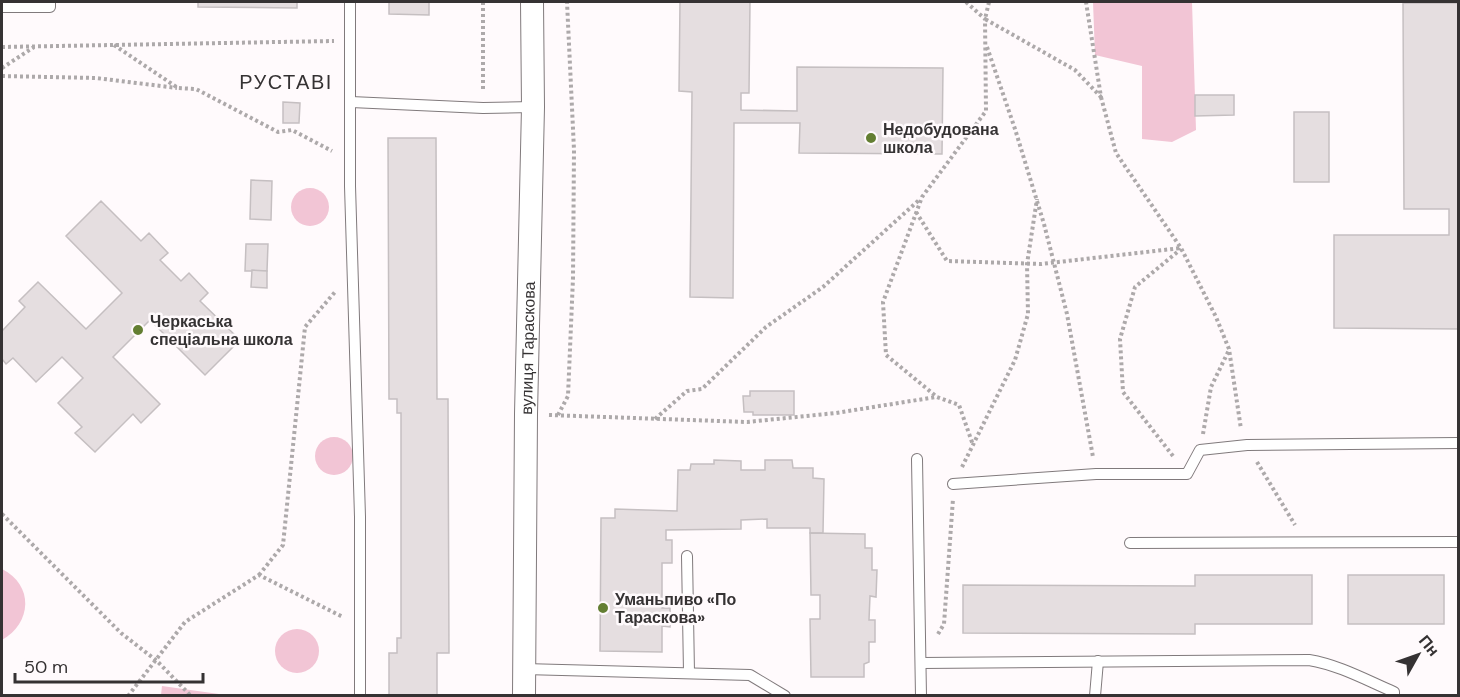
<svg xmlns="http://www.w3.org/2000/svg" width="1460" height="697" font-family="'DM Sans',sans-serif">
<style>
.green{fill:#f2c5d5}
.building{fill:#e5dee0;stroke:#c5bfc1;stroke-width:1.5}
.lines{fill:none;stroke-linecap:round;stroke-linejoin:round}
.service-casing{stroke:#807a7c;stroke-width:12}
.minor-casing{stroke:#807a7c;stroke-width:24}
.path{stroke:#ada9aa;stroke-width:4;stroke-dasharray:3 3;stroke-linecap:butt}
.service{stroke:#fff;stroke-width:10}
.minor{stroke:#fff;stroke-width:22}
.poi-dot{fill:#637e32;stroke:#fffafc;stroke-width:2}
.labels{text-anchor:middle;stroke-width:5;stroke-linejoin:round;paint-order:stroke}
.poi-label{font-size:16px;font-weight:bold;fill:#353233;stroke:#fffafc;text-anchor:start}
.street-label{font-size:16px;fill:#353233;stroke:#fffafc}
.quarter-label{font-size:20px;letter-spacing:1.5px;fill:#353233;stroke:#fffafc}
</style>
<rect width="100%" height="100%" fill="#fffafc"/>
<g class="green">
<polygon points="1093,2 1192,2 1196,130 1172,142 1142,139 1142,66 1095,55"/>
<circle cx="310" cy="207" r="19"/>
<circle cx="334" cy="456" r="19"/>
<path d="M2,569c32,16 30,54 0,71z"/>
<circle cx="297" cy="651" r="22"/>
<polygon points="162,686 226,695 161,695"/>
</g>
<g class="building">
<polygon points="198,2 297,2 297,8 198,7"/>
<polygon points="389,2 429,2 429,15 389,14"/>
<polygon points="680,2 750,2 749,93 741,93 741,110 797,111 797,67 943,68 942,154 799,153 800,123 734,123 733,298 690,297 692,92 679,91"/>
<polygon points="1403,3 1458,3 1458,329 1334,328 1334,235 1449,235 1449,209 1404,209"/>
<polygon points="1195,95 1234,95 1234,115 1195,116"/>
<polygon points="283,102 300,103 299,123 283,123"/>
<rect x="1294" y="112" width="35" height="70"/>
<polygon points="388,138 436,138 437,399 448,399 449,653 437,653 437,696 389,696 389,653 397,653 397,638 401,638 401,413 397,413 397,399 389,399"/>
<polygon points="251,180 272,181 271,220 250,219"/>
<polygon points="101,201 141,241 149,233 168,253 160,260 181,281 189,273 208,293 200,301 240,340 205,375 150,320 113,357 160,404 141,423 133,414 95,452 75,433 82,427 58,403 83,378 62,357 36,382 13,358 6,364 2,359 2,331 25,307 19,301 38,282 86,329 122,293 66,236"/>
<polygon points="246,244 268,244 267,271 245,271"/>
<polygon points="252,270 267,271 267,288 251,287"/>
<polygon points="750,391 794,391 794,415 753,415 753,412 744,412 743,396 750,396"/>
<polygon points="714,460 741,461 741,470 765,470 765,460 792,460 793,468 813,468 813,478 824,479 823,533 810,533 810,528 767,528 767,519 741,520 741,529 666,530 666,540 672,540 672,563 662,563 662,608 670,608 670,627 662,626 662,652 600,651 601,518 615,518 615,509 677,511 678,470 690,470 691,464 714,464"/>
<polygon points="810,533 865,534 865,548 872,548 872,570 877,570 876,597 870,596 869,620 875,620 875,642 869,642 869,662 864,664 864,677 811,677 810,619 820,619 820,595 811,595"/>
<polygon points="1195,575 1312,575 1312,624 1195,624 1195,634 963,633 963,585 1195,586"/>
<rect x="1348" y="575" width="96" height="49"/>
</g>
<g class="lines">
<g class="service-casing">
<g id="service">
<polyline points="350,2 350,186 360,517 360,696"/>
<polyline points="2,7 50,7 50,2"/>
<polyline points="351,102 483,108 533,107"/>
<polyline points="917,459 921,696"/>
<polyline points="953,484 1096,474 1187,474 1200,450 1247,445 1458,443"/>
<polyline points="1130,543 1458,542"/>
<polyline points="687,556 689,673"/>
<path d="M921,663l388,-3c30,5 57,20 85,32v4"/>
<polyline points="524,669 750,675 785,696"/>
<polyline points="1095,696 1098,661"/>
</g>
</g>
<g class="minor-casing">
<g id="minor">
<path id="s1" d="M524,696l2,-282 7,-307 -1,-105"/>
</g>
</g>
<g class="path">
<polyline points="483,2 483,91"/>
<polyline points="966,2 985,19 986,111 922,197 883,302 886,355 937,397 959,405 973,445"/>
<polyline points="989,2 985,19 1075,70 1101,97 1086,2"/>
<polyline points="114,45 178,88 196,89 278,132 292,130 332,151"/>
<polyline points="2,47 334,41"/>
<polyline points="987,47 1015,129 1044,224 1067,314 1093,457"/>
<polyline points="2,68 34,47"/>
<polyline points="2,76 96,78 177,88"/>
<polyline points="1101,97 1116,153 1181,248 1216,317 1229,349 1241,429"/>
<polyline points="916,212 947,261 1041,264 1181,248"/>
<polyline points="549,415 747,422 836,413 936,397"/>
<polyline points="558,415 568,396 573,278 574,150 567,2"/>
<polyline points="655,419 687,391 702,389 766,327 823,287 919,200"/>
<polyline points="1203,434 1211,387 1229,350"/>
<polyline points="1173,456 1123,392 1120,339 1135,287 1181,249"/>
<polyline points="1257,462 1295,525"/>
<polyline points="962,467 1015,360 1028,314 1027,264 1037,199"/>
<polyline points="2,514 121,633 157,661 191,696"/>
<polyline points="259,575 283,545 305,327 335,292"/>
<polyline points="938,634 944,624 953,499"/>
<polyline points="128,696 185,622 259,575 343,617"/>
</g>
<use href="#service" class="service"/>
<use href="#minor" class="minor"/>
</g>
<g class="poi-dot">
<circle cx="871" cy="138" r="6"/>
<circle cx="138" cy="330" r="6"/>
<circle cx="603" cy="608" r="6"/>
</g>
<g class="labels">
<g class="poi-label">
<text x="883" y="135">Недобудована<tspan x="883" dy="18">школа</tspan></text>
<text x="150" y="327">Черкаська<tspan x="150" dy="18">спеціальна школа</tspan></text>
<text x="615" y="605">Уманьпиво «По<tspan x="615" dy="18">Тараскова»</tspan></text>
</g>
<g class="street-label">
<text dy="6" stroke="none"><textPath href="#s1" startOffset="348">вулиця Тараскова</textPath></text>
</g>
<g class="quarter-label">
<text x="286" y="89">РУСТАВІ</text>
</g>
</g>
<rect width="1460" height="697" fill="none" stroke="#353233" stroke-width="6"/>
<g transform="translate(1418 655) rotate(50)" stroke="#fffafc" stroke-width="4.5" paint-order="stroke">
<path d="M0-4.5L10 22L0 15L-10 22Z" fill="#353233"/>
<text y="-9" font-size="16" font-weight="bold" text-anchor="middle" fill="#353233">Пн</text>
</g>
<path d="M15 673v9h188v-9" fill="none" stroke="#353233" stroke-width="3"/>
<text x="24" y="673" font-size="18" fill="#353233" stroke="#fffafc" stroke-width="4.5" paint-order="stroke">50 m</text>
</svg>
